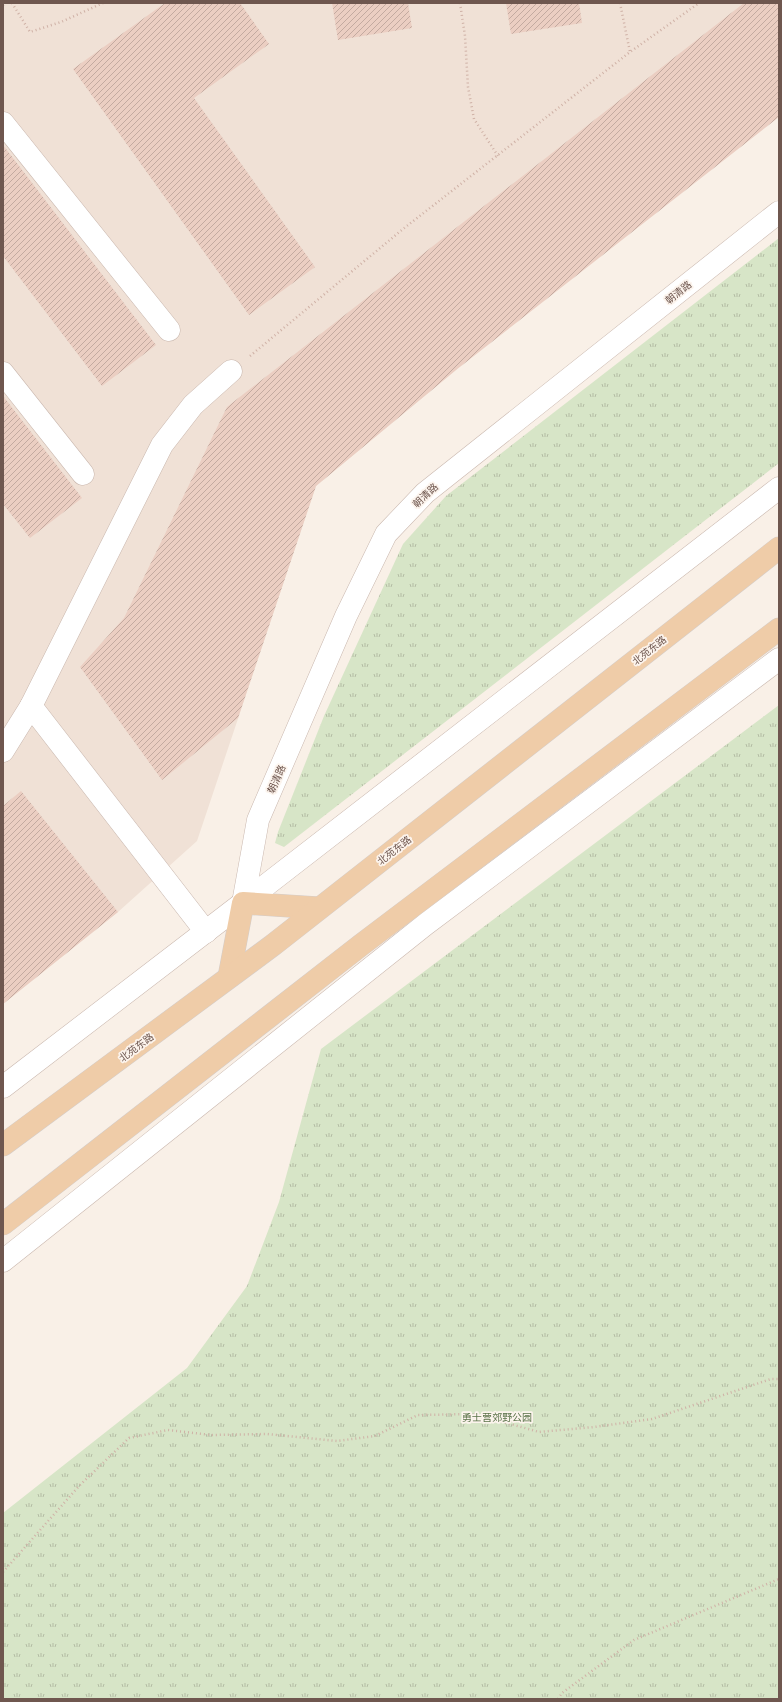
<svg xmlns="http://www.w3.org/2000/svg" width="782" height="1702" font-family="'Open Sans','Noto Sans SC',sans-serif">
<style>
.residential{fill:#f0e1d6}
.grass{fill:url(#grass-tufts)}
.building{fill:url(#building-hatch)}
.lines{fill:none;stroke-linecap:round;stroke-linejoin:round}
.minor-casing{stroke:#c9b7ae;stroke-width:23}
.major-casing{stroke:#d4cdca;stroke-width:23}
.path{stroke:#cfb1a6;stroke-width:2.5;stroke-dasharray:1 3;stroke-linecap:butt}
.minor{stroke:#fff;stroke-width:22}
.major{stroke:#efcca8;stroke-width:22}
.labels{text-anchor:middle;stroke-width:3.5;stroke-linejoin:round;paint-order:stroke}
.street-label{font-size:10px;fill:#6f574f;stroke:#fcf4ed}
.park-label{font-size:10px;fill:#5a7349;stroke:#fcf4ed}
</style>
<defs>
<pattern id="grass-tufts" width="24" height="20" patternUnits="userSpaceOnUse"><rect width="24" height="20" fill="#d7e5c7"/><path d="M3 7l-1-3M5 7V3M7 7l1-3M15 17l-1-3M17 17v-4M19 17l1-3" fill="none" stroke="#b3bca4"/></pattern>
<pattern id="building-hatch" width="6" height="6" patternUnits="userSpaceOnUse"><rect width="6" height="6" fill="#ebcec2"/><path d="M-1 1l2-2M0 6l6-6M5 7l2-2" fill="none" stroke="#c3aaa0"/></pattern>
</defs>
<rect width="100%" height="100%" fill="#f9f0e7"/>
<polygon class="residential" points="3,3 779,3 456,370 316,486 197,841 118,912 3,1004"/>
<g class="grass">
<polygon points="779,238 779,463 284,847 275,843 278,832 324,716 403,544 446,496"/>
<polygon points="779,705 779,1699 3,1699 3,1513 187,1368 247,1286 279,1202 321,1049"/>
</g>
<g class="building">
<polygon points="165,3 240,3 269,44 194,98 315,267 249,315 73,69"/>
<polygon points="332,3 408,3 412,28 338,40"/>
<polygon points="506,3 579,3 582,23 511,34"/>
<polygon points="744,3 779,3 779,117 456,370 316,486 238,718 162,780 80,667 124,618 227,407"/>
<polygon points="3,145 156,345 102,386 3,256"/>
<polygon points="3,396 82,498 30,538 3,504"/>
<polygon points="21,791 118,912 3,1004 3,806"/>
</g>
<g class="lines">
<g class="minor-casing">
<g id="minor">
<polyline points="3,123 169,330"/>
<polyline points="3,373 83,474"/>
<polyline points="31,706 206,932"/>
<polyline points="3,751 31,706 162,445 193,405 231,371"/>
<polyline points="243,903 258,820 346,616 386,534 425,493 779,212"/>
<polyline points="3,1087 243,903 779,488"/>
<polyline points="3,1261 426,924 779,659"/>
</g>
</g>
<g class="major-casing">
<g id="major">
<polyline points="229,977 243,903 319,908"/>
<polyline points="3,1145 273,945 779,548"/>
<polyline points="3,1224 361,945 779,629"/>
</g>
</g>
<g class="path">
<polyline points="12,3 30,32 61,22 103,3"/>
<polyline points="460,3 465,36 468,87 474,119 498,156"/>
<polyline points="620,3 630,52"/>
<polyline points="3,5 6,3"/>
<polyline points="250,356 403,229 630,52 699,3"/>
<polyline points="3,1572 79,1486 129,1438 168,1430 211,1435 267,1434 337,1441 375,1436 418,1415 475,1414 539,1432 594,1427 652,1419 771,1379 779,1379"/>
<polyline points="558,1699 562,1693 634,1640 779,1579"/>
</g>
<use href="#minor" class="minor"/>
<use href="#major" class="major"/>
</g>
<g class="labels">
<g class="street-label">
<text transform="translate(678 292) rotate(-38)" y="4">朝清路</text>
<text transform="translate(425 495) rotate(-43)" y="4">朝清路</text>
<text transform="translate(649 650) rotate(-38)" y="4">北苑东路</text>
<text transform="translate(276 779) rotate(-67)" y="4">朝清路</text>
<text transform="translate(394 850) rotate(-38)" y="4">北苑东路</text>
<text transform="translate(136 1047) rotate(-37)" y="4">北苑东路</text>
</g>
<g class="park-label">
<text x="497" y="1421">勇士营郊野公园</text>
</g>
</g>
<rect width="782" height="1702" fill="none" stroke="#6f574f" stroke-width="8"/>
</svg>
